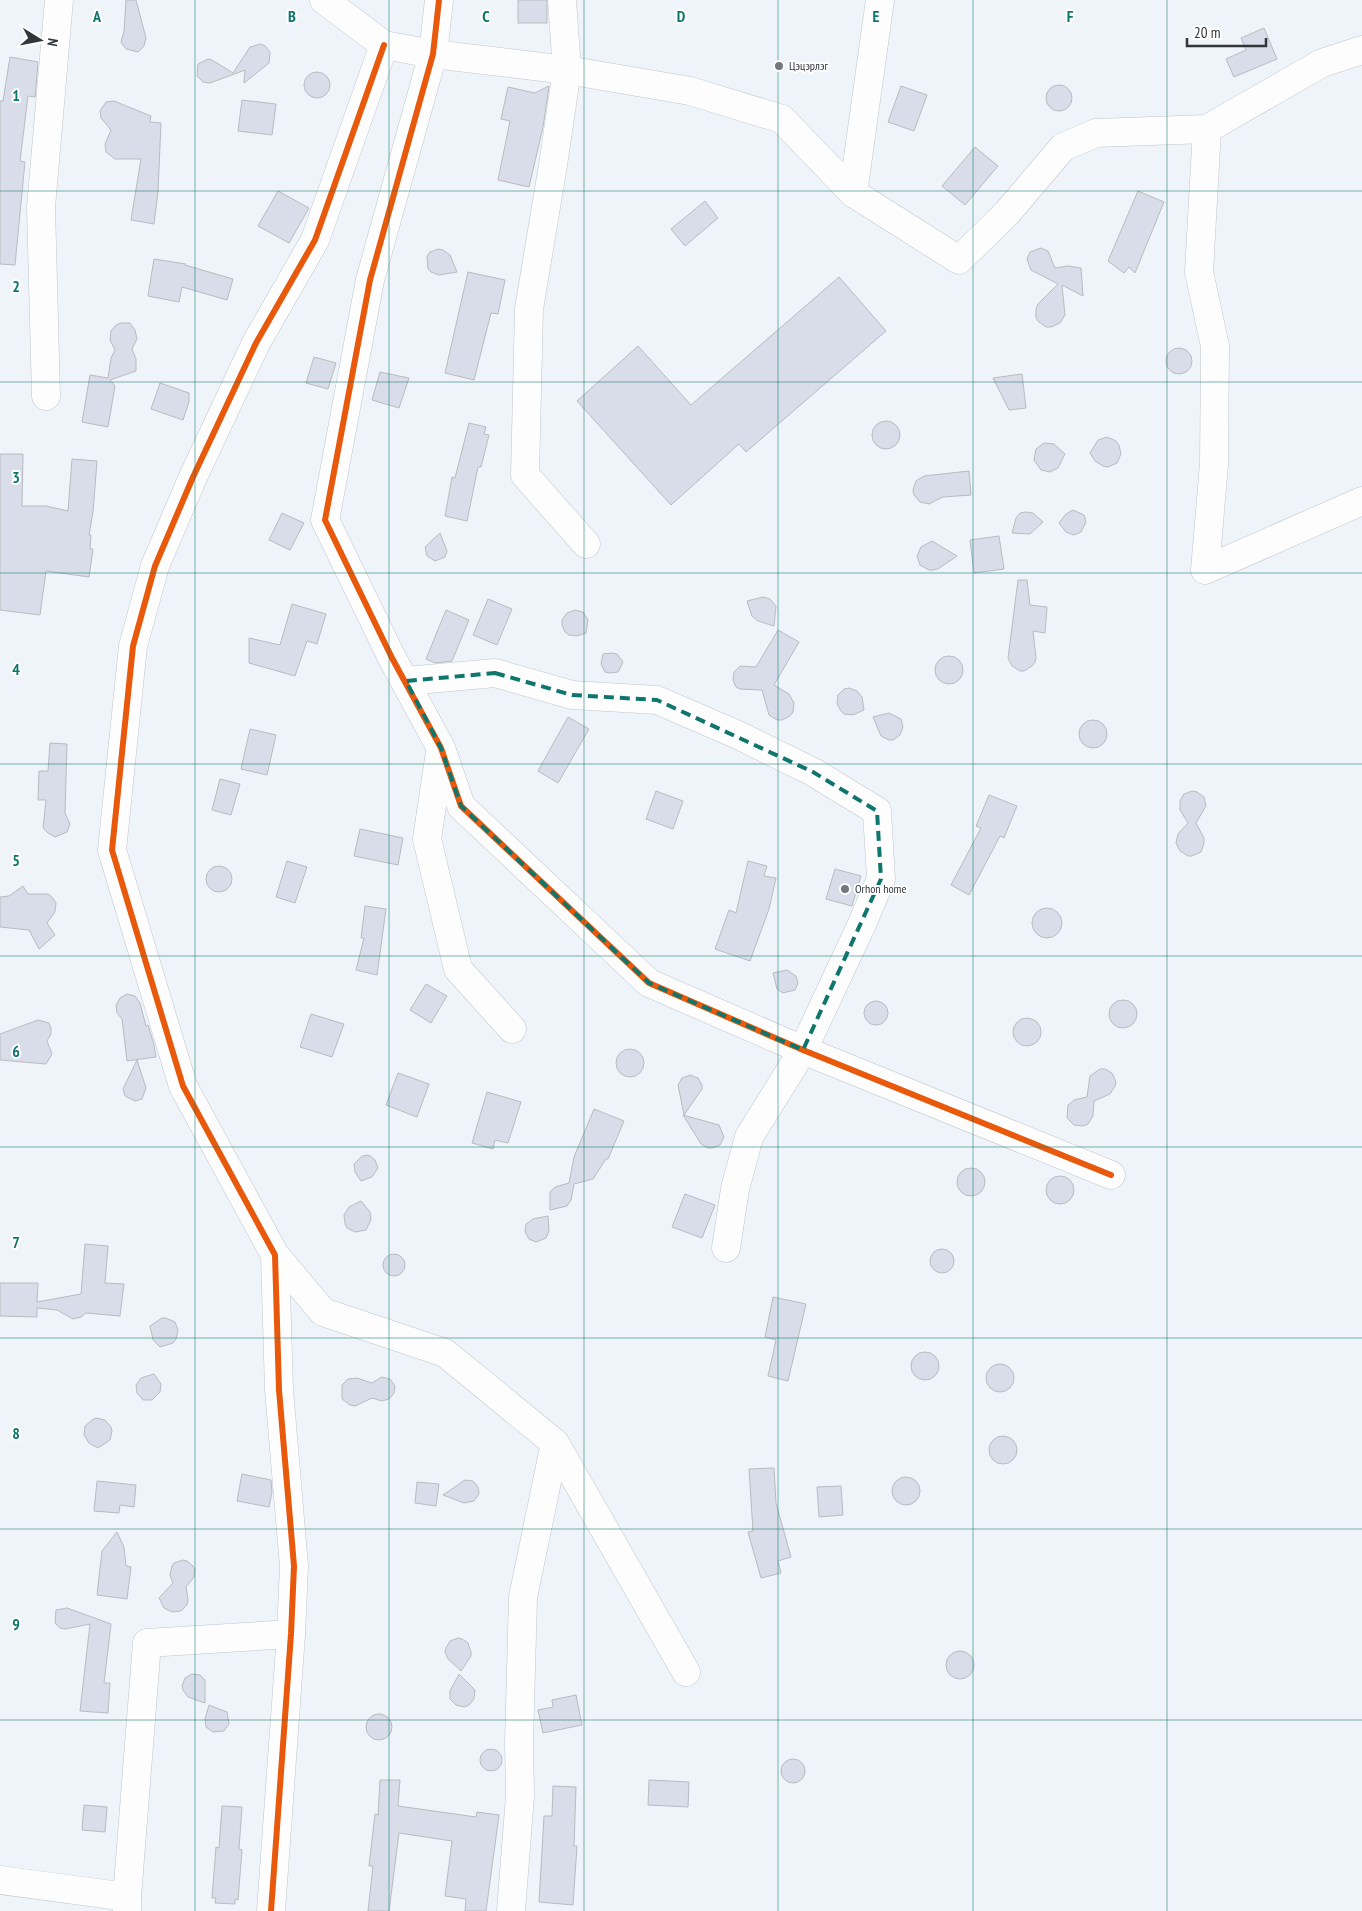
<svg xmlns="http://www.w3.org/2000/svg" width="1362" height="1911" font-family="'PT Sans Narrow',sans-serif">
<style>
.building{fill:#d9dde9;stroke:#b8bbc0}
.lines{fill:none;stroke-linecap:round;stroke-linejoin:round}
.minor-casing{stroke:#c1c6cb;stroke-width:29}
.minor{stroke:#fdfdfe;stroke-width:28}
.cycleway-casing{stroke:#fff;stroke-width:9}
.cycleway{stroke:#e8590c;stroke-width:6}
.marked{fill:none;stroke:#0f766e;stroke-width:4;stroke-dasharray:10 6;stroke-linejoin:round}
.grid{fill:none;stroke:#0f766e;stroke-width:1;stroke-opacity:0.55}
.poi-dot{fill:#74787e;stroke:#fff;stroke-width:2}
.labels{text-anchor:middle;stroke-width:4;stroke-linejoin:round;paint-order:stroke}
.poi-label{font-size:12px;fill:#32363b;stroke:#fff;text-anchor:start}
.grid-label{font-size:16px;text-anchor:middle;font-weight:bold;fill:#0f766e;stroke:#fff;stroke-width:4;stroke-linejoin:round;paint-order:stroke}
</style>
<rect width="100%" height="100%" fill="#eff4fa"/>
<g class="building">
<polygon points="126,0 136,0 146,38 144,46 138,52 126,49 121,42 124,31"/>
<rect x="518" y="0" width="29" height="23"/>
<polygon points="1264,28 1277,59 1234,77 1226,59 1246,50 1241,38"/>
<polygon points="261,44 265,46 270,52 269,63 244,83 245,70 210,83 203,82 197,76 198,64 208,59 212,60 233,73 250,47"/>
<polygon points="10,57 38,62 35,97 28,96 20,161 25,162 15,265 0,264 0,101 3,101"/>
<circle cx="317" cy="85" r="13"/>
<circle cx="1059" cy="98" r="13"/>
<polygon points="549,86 543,127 529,187 498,180 510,121 501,119 508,87 535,93"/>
<polygon points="901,86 927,95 914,131 888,122"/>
<polygon points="242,100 276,104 272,135 238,131"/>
<polygon points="114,101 151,116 150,122 161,123 158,192 154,224 131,220 141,159 115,159 106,152 105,144 111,130 101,118 100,111 106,102"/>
<polygon points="975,147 998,166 965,205 942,186"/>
<polygon points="278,191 309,208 289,243 258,226"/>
<polygon points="1138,191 1164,202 1135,273 1129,267 1124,273 1108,261"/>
<polygon points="705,201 718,218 685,246 671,229"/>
<polygon points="1041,248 1048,251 1055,268 1068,266 1081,268 1083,296 1062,285 1065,315 1060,323 1051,327 1046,327 1039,322 1036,318 1036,309 1038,304 1058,284 1031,270 1027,259 1030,252"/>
<polygon points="438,249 443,250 450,255 457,272 439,275 431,272 428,269 427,256 430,252"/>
<polygon points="154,259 186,264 185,265 233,279 227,300 182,287 179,302 148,296"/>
<polygon points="468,272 505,280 498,314 491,313 474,380 445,373"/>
<polygon points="839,277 886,331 746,452 739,444 671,505 577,401 638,346 691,405"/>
<polygon points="120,323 130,323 135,330 137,339 132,349 136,359 136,371 110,380 115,386 108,427 82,422 90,375 108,378 111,358 115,350 110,340 111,331 116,325"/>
<circle cx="1179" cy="361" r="13"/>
<polygon points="314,357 336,363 328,389 306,383"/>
<polygon points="380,372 409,378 399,408 372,400"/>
<polygon points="1022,374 1026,408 1009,410 993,378"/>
<polygon points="160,383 189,393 189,402 183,420 151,409"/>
<circle cx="886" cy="435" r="14"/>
<polygon points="469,423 486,427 484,434 489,435 481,467 478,467 467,521 445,516 452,477 455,478"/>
<polygon points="1107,437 1116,441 1119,445 1121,454 1117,463 1108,467 1103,466 1095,461 1090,453 1098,440"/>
<polygon points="1044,443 1054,444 1065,454 1058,468 1050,472 1041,470 1034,460 1036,449"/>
<polygon points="0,454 23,454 22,506 46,506 68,511 72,459 97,461 93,512 89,535 91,535 90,549 93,549 89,577 46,571 40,615 0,610"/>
<polygon points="969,471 971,495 943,497 929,504 920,502 914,495 913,490 916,481 924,476"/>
<polygon points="1073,510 1084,515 1086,522 1081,532 1074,535 1066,532 1059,523 1066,514"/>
<polygon points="1025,512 1033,513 1043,522 1030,534 1012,533 1016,518 1020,513"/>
<polygon points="282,513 304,523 290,550 269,540"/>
<polygon points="440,533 447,551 445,557 435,561 427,556 425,547"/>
<polygon points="999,536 1004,569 974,573 970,540"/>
<polygon points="932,541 957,556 938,569 933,570 929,570 920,565 917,556 921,547"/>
<polygon points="1018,580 1027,580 1030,605 1047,607 1045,633 1033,631 1036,658 1035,662 1032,666 1024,671 1020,671 1012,666 1008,658"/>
<polygon points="763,597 770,599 776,606 774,626 758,621 752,616 747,601"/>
<polygon points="488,599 512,609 497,645 473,635"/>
<polygon points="292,604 326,614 317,644 307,641 295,676 249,663 249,638 280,645"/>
<polygon points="446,610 469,620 452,661 435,663 426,659"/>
<polygon points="575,610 583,612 588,620 586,633 577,636 569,635 565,632 562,625 562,620 567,613"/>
<polygon points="778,630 799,642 774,685 789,694 794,703 793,712 790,716 782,720 777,720 769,715 762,690 740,689 736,687 733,680 734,672 740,666 756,667"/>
<polygon points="612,653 617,654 623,662 618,672 610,673 605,672 601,664 603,654"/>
<circle cx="949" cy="670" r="14"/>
<polygon points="849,688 857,691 862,697 864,710 853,715 844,714 841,711 837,704 838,695 844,689"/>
<polygon points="889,713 901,719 903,727 900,735 893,740 889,740 881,736 873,717"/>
<polygon points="568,717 589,729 558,783 538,771"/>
<circle cx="1093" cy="734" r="14"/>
<polygon points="250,729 276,735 267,775 241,769"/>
<polygon points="50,743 67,744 65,813 70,824 67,832 55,837 48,833 43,828 46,800 38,800 39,771 48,771"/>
<polygon points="220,779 240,784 231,815 212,810"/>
<polygon points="656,791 683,801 673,829 646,819"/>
<polygon points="1192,791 1197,792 1204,797 1206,806 1196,823 1204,838 1204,843 1201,852 1192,856 1188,856 1180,851 1176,843 1178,834 1188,823 1180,810 1180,801 1184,794"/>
<polygon points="989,795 1017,806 1004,838 1000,836 969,895 951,885 981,828 976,826"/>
<polygon points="360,829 403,838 398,865 354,856"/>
<polygon points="287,861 307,867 295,903 276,897"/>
<polygon points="748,861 767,866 764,876 776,878 769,909 750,961 715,949 729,910 736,913"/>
<circle cx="219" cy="879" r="13"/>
<polygon points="835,869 861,876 852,906 826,899"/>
<polygon points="23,886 28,894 48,894 51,896 56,903 55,912 47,923 55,935 39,949 29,930 0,927 0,897 9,896"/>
<polygon points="365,906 386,909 377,975 356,970 364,938 361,938"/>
<circle cx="1047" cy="923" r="15"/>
<polygon points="787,970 796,976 798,983 795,990 783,993 777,989 773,973"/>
<polygon points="426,984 447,996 431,1023 410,1010"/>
<polygon points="127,994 135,996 140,1003 146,1026 148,1025 154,1045 156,1057 127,1061 122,1019 117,1013 116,1005 120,998"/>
<circle cx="1123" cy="1014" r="14"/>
<circle cx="876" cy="1013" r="12"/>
<polygon points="311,1014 344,1024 332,1057 300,1047"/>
<circle cx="1027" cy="1032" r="14"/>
<polygon points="38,1020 49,1023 51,1028 51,1034 47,1041 52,1054 46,1064 0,1060 0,1034"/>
<circle cx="630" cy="1063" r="14"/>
<polygon points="137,1060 146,1088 142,1099 135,1101 125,1096 123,1089"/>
<polygon points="1100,1069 1105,1069 1112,1073 1116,1082 1115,1086 1110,1094 1094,1101 1093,1116 1088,1124 1083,1126 1074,1125 1067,1118 1068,1105 1074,1100 1087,1097 1090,1076"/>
<polygon points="398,1073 429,1084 417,1117 386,1105"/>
<polygon points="690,1075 698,1078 702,1085 702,1089 684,1115 678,1085 682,1078"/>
<polygon points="487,1092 521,1102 508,1143 495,1140 493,1149 472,1143"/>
<polygon points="594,1109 624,1121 608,1159 606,1159 593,1179 574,1184 571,1200 567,1206 550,1210 550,1192 555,1187 569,1183 574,1157"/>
<polygon points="683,1115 719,1125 724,1137 720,1145 712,1148 708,1148 701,1144"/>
<polygon points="369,1155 375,1160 378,1168 372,1177 361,1181 355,1172 354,1164 362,1156"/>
<circle cx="971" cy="1182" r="14"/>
<circle cx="1060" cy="1190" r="14"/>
<polygon points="685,1194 715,1205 702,1238 672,1227"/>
<polygon points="361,1201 370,1212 371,1220 366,1230 355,1232 347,1228 345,1224 344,1215 349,1207"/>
<polygon points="548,1216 549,1231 546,1238 536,1242 529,1239 525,1232 526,1224 533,1219"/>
<polygon points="85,1244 108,1246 105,1283 124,1284 120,1316 86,1313 81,1317 73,1319 57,1310 37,1308 37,1317 0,1316 0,1283 38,1283 37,1302 81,1294"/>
<circle cx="942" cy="1261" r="12"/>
<circle cx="394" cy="1265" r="11"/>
<polygon points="773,1297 806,1304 788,1381 768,1376 776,1340 765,1337"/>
<polygon points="162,1318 166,1318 175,1322 178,1330 176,1339 173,1343 160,1347 153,1340 150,1326"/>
<circle cx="925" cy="1366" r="14"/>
<circle cx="1000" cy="1378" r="14"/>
<polygon points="154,1374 161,1384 160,1392 152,1400 143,1400 137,1393 136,1385 141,1378"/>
<polygon points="382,1377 390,1379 395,1386 394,1393 389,1399 382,1401 372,1398 355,1406 350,1405 342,1399 342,1385 348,1379 357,1378 372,1383"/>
<polygon points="96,1418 105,1420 111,1427 112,1431 110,1440 98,1448 89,1443 84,1435 85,1426 92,1420"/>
<circle cx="1003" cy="1450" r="14"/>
<polygon points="774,1468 776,1503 791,1557 778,1561 781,1573 761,1578 748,1532 753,1531 749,1469"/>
<polygon points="242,1474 271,1480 272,1492 269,1507 237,1501"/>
<circle cx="906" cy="1491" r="14"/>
<polygon points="465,1480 473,1481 478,1487 479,1494 474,1501 464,1503 443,1495"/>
<polygon points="97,1481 136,1485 134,1507 120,1505 119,1513 94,1511"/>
<polygon points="417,1482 439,1484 436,1506 415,1503"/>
<polygon points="841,1486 843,1515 819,1517 817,1487"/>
<polygon points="117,1532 124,1547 126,1566 131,1567 127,1599 97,1595 102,1551"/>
<polygon points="183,1560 187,1561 193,1566 195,1569 194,1577 186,1587 188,1600 187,1605 181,1611 172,1612 164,1608 159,1598 173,1583 170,1575 172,1566 174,1563"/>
<polygon points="67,1608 111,1624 104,1683 110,1683 108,1713 80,1711 90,1624 65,1629 60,1628 55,1623 56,1610"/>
<polygon points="458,1638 462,1639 468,1643 471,1652 471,1656 461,1671 448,1659 445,1652 446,1648 450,1641"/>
<circle cx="960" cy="1665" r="14"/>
<polygon points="192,1674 200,1675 205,1680 205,1703 188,1697 183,1690 182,1686 185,1678"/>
<polygon points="459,1674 475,1690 474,1699 469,1705 464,1707 456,1705 450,1699 450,1691"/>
<polygon points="576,1695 582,1725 543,1733 538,1710 553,1707 552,1700"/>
<polygon points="209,1705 227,1712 229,1724 224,1731 213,1732 206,1727 205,1719"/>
<circle cx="379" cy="1727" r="13"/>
<circle cx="491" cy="1760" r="11"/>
<circle cx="793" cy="1771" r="12"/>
<polygon points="380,1780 400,1780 398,1806 476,1817 477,1812 499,1815 486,1911 465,1911 466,1899 445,1896 452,1841 399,1833 389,1911 368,1911 373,1866 369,1866 375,1814 378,1815"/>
<polygon points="649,1780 689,1782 688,1807 648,1805"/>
<polygon points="553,1786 576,1787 574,1846 577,1846 573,1905 539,1902 544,1816 552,1816"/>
<polygon points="84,1805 107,1807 105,1832 82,1830"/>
<polygon points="222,1806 242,1807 239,1849 242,1850 238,1900 235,1899 235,1904 215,1903 216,1898 212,1898 216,1847 219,1848"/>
</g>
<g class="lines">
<g class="minor-casing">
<g id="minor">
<polyline points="324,0 384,45 433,54 567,70 690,91 782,119 853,193 959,260 1007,213 1063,147 1096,133 1207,129 1322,63 1362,50"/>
<polyline points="439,0 433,54 370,280 325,520 392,658 441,748 461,806 649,983 803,1050 1111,1175"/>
<polyline points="562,0 567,70 553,165 529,309 525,475 586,544"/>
<polyline points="1207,129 1199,272 1215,346 1214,464 1205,570 1362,501"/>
<polyline points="853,193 880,0"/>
<polyline points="46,396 41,207 59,0"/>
<polyline points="406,681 495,673 572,695 657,700 738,735 813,772 877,811 881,879 862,924 803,1050 749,1137 735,1189 726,1248"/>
<polyline points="440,752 427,839 458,969 512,1029"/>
<polyline points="275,1255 323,1312 445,1353 555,1443 686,1672"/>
<polyline points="0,1880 127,1897"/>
<polyline points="127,1911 127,1897 147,1643 291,1634"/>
<polyline points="271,1911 291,1634 294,1566 279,1390 275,1255 183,1086 112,850 133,646 155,566 193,477 256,343 315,240 384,45"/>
<polyline points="511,1911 520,1796 519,1743 523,1597 555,1443"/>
</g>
</g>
<use href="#minor" class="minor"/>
<g class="cycleway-casing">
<g id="cycleway">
<polyline points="439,0 433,54 370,280 325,520 392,658 441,748 461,806 649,983 803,1050 1111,1175"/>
<polyline points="271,1911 291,1634 294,1566 279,1390 275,1255 183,1086 112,850 133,646 155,566 193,477 256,343 315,240 384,45"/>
</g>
</g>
<use href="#cycleway" class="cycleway"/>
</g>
<path class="marked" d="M495,673l77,22 85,5 156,72 64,39 4,68 -78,171 -154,-67 -188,-177 -20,-58 -35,-67z"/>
<path class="grid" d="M195,0v1911M389,0v1911M584,0v1911M778,0v1911M973,0v1911M1167,0v1911M0,191h1362M0,382h1362M0,573h1362M0,764h1362M0,956h1362M0,1147h1362M0,1338h1362M0,1529h1362M0,1720h1362"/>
<g class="poi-dot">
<circle cx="779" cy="66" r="5"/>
<circle cx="845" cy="889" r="5"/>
</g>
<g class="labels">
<g class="poi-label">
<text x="789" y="70">Цэцэрлэг</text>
<text x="855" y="893">Orhon home</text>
</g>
</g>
<g class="grid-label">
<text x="97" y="22">A</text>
<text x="292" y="22">B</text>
<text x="486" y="22">C</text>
<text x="681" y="22">D</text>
<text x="876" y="22">E</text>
<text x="1070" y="22">F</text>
<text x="16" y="101">1</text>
<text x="16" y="292">2</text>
<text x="16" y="483">3</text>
<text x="16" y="675">4</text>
<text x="16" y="866">5</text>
<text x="16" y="1057">6</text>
<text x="16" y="1248">7</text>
<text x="16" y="1439">8</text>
<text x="16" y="1630">9</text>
</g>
<g transform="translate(40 40) rotate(100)" stroke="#ffffff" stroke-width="4" paint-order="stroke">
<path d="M0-4L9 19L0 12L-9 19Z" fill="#32363b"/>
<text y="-8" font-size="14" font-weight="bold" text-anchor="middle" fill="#32363b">N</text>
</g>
<path d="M1187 38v8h79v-8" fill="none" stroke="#32363b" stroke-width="2.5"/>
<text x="1194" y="38" font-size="15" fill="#32363b" stroke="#ffffff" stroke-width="4" paint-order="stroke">20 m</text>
</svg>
